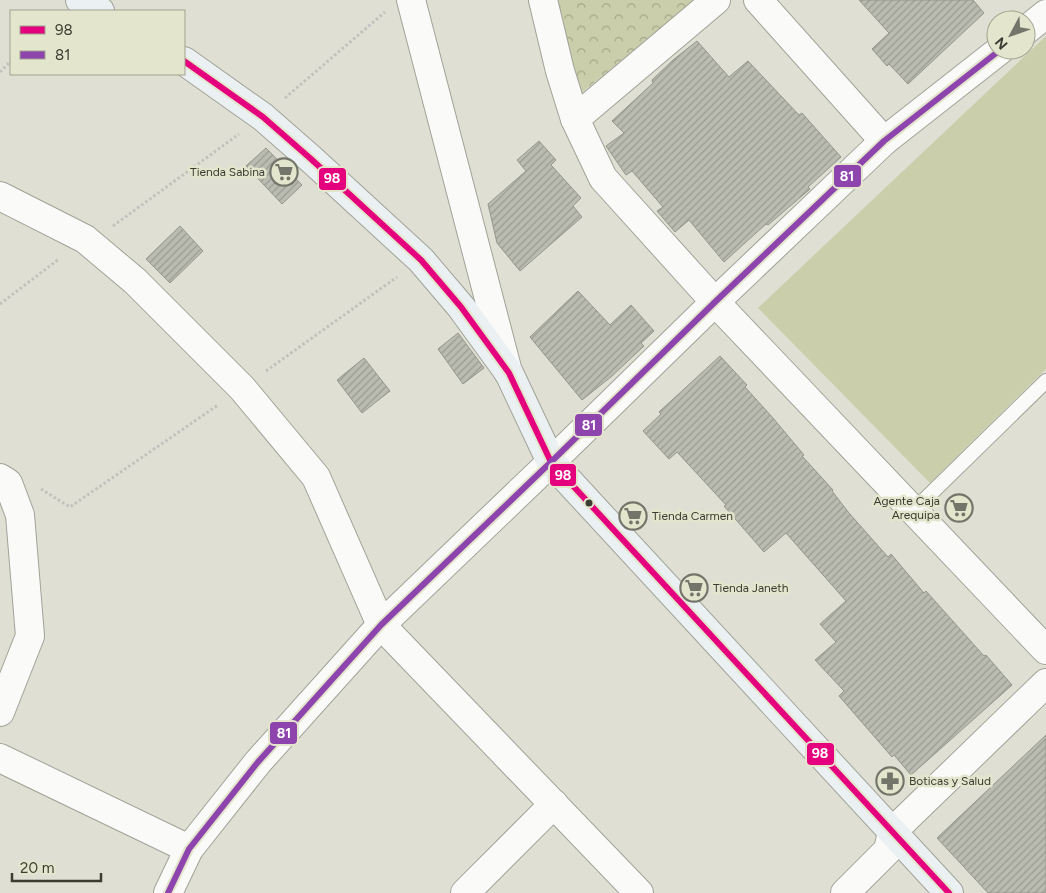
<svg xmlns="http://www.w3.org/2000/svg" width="1046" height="893" font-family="Figtree,sans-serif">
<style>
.green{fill:#caceaa}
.park{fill:url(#park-crowns)}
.building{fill:url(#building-hatch);stroke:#95968c}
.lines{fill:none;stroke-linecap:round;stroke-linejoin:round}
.lane-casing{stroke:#a1a298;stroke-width:16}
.street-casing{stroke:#a1a298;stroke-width:30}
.secondary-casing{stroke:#a1a298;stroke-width:30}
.path{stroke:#c1c2bd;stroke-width:3;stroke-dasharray:2.5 2.5;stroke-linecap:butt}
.lane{stroke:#fafaf8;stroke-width:14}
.street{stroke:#fafaf8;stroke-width:28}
.secondary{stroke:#ebf0f2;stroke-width:28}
.bus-1-casing{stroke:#e3e6cd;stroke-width:10}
.bus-2-casing{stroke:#e3e6cd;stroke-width:10}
.bus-1{stroke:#e5007d;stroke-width:6}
.bus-2{stroke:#8e44ad;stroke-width:6}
.bus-dot{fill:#3b3c32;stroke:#e3e6cd;stroke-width:2}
.labels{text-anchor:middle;stroke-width:5;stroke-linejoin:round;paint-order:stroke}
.poi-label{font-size:12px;fill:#3b3c32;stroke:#e3e6cd;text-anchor:start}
.line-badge{stroke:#e3e6cd;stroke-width:2}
.badge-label{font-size:14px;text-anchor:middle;font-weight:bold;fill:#fff}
</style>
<defs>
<pattern id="park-crowns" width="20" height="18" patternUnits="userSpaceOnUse" patternTransform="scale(1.25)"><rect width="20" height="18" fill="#caceaa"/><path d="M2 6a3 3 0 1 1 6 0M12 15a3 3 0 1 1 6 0" fill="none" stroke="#a5a88b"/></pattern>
<pattern id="building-hatch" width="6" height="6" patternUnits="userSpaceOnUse" patternTransform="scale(1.25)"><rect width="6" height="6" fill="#bbbcb1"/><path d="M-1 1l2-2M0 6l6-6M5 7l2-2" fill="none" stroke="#999a91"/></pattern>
</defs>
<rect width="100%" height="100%" fill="#dfe0d3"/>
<polygon class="green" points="1046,36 1046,369 930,483 758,308"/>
<polygon class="park" points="557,0 696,0 580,94"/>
<g class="building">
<polygon points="859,0 973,0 984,13 908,84 889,64 887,66 872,49 889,33"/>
<polygon points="697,41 729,77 748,61 799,115 802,113 841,157 808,187 810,189 768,225 766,224 724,262 689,220 675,232 657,211 663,207 632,171 626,175 606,146 624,133 612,121 653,83 652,80 673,60"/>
<polygon points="539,141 556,160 551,165 581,198 573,206 582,217 520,271 497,243 488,204 526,171 517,160"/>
<polygon points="266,148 302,185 282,204 246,166"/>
<polygon points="180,226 203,251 170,283 146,259"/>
<polygon points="578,291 610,325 631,305 654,331 641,343 644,346 612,376 582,400 530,337"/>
<polygon points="458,333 484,368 463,384 438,349"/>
<polygon points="720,356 747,385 745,387 773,418 804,455 802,456 833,490 832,491 849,513 888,557 891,554 924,593 926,591 984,656 986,655 1012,685 911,775 894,755 892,757 839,696 844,691 815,660 836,642 820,624 846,601 786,533 764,552 724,506 726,505 677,452 669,459 643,431 661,414 659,412"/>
<polygon points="364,358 390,391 362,413 337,380"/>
<polygon points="1046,735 1046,893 988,893 937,838"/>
</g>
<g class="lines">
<g class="lane-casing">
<polyline id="lane" points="914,510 1046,381"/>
</g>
<g class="street-casing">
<g id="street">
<polyline points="411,0 508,372"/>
<polyline points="543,0 560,71 575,119 603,178 715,302 1046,650"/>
<polyline points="758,0 884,141"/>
<polyline points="1026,30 1046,14"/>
<polyline points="575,119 716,0"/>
<polyline points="0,196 85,239 135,281 242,388 316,477 381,625 639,893"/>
<polyline points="0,478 8,483 20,515 30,636 0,712"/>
<polyline points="0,758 189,849"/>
<polyline points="168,893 189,849 258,762 381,625 551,462 715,302 884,141 1000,50"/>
<polyline points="465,893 554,804"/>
<polyline points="845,893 888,850 892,832 1046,683"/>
</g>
</g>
<g class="secondary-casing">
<g id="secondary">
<polyline points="80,0 100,11"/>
<polyline points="184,61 263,117 311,159 421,260 461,307 509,373 551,462 949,893"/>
</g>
</g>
<g class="path">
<polyline points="0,72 11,61"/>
<polyline points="285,98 385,12"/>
<polyline points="113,226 239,134"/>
<polyline points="0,304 59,259"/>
<polyline points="266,371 397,277"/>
<polyline points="41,489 70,507 218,405"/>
</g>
<use href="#lane" class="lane"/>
<use href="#street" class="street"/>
<use href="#secondary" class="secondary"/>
<g class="bus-1-casing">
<polyline id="bus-1" points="184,61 263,117 311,159 421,260 461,307 509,373 551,462 949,893"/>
</g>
<g class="bus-2-casing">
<polyline id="bus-2" points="168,893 189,849 258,762 381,625 551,462 715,302 884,141 1000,50"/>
</g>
<use href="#bus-1" class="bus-1"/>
<use href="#bus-2" class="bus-2"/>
</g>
<defs>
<g id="supermarket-ring" transform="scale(1.4375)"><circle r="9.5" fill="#e3e6cd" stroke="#74756a" stroke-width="1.5"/><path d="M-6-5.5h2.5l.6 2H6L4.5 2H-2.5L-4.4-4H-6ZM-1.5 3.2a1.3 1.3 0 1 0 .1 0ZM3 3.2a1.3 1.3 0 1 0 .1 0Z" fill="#74756a"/></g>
<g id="pharmacy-ring" transform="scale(1.4375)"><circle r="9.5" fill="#e3e6cd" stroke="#74756a" stroke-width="1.5"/><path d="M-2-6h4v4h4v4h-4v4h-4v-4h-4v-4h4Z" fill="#74756a"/></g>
</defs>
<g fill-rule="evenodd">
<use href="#supermarket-ring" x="284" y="172"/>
<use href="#supermarket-ring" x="959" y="508"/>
<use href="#supermarket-ring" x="633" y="516"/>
<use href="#supermarket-ring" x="694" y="588"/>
<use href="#pharmacy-ring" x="890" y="781"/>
</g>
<circle class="bus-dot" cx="589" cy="503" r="4.5"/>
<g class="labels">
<g class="poi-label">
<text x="265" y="176" text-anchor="end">Tienda Sabina</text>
<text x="940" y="505" text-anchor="end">Agente Caja<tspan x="940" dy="14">Arequipa</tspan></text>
<text x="652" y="520">Tienda Carmen</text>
<text x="713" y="592">Tienda Janeth</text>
<text x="909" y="785">Boticas y Salud</text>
</g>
</g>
<g class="line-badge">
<rect x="833" y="164" width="29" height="24" rx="5" fill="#8e44ad"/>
<rect x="318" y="167" width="29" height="24" rx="5" fill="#e5007d"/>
<rect x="574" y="413" width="29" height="24" rx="5" fill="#8e44ad"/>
<rect x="549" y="463" width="28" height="24" rx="5" fill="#e5007d"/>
<rect x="269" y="721" width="29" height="24" rx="5" fill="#8e44ad"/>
<rect x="806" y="742" width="29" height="24" rx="5" fill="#e5007d"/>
</g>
<g class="badge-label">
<text x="847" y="181">81</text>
<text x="332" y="183">98</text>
<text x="589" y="430">81</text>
<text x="563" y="480">98</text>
<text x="284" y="738">81</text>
<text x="820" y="758">98</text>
</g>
<rect x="10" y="10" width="175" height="65" fill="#e3e6cd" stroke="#a0a28f"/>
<rect x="20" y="26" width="25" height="8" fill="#e5007d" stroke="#a0a28f"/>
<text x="55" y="35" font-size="15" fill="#3b3c32">98</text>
<rect x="20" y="51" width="25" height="8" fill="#8e44ad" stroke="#a0a28f"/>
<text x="55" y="60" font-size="15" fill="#3b3c32">81</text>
<g transform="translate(1011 35) rotate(229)"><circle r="24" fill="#e3e6cd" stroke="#a0a28f"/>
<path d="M0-4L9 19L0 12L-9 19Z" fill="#74756a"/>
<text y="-8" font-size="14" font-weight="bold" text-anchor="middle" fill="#3b3c32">N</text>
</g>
<path d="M12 873v8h89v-8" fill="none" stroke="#3b3c32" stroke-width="2.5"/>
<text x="20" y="873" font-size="15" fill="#3b3c32" stroke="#e3e6cd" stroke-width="4" paint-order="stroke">20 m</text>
</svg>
